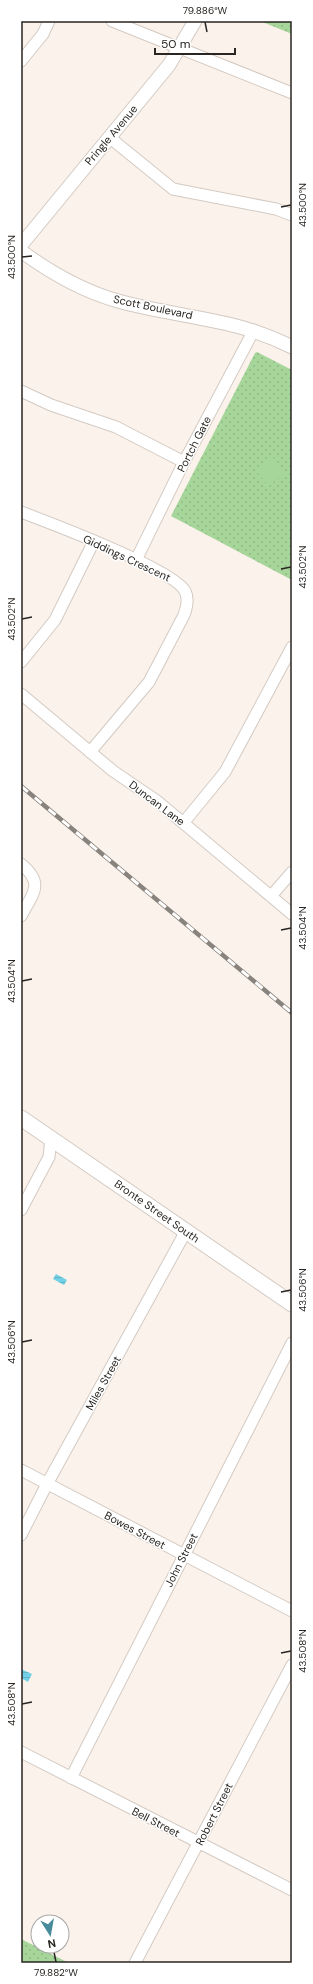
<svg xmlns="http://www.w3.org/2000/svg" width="313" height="1984" font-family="'DM Sans',sans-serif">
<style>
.grass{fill:url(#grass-dots)}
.pitch{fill:#a7d69b}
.water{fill:url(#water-rules)}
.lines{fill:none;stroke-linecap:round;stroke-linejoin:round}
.minor-casing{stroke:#d3cac3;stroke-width:13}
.tertiary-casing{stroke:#d3cac3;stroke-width:15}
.secondary-casing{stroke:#d3cac3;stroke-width:17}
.minor{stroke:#fff;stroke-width:11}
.tertiary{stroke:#fff;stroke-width:13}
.secondary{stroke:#fff;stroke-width:15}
.rail-casing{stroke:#89837e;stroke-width:4.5}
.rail{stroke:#fff;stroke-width:3;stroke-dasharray:9;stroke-linecap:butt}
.ticks{fill:none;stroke:#282522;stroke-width:1.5}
.labels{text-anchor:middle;stroke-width:3;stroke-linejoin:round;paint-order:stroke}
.street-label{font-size:11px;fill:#282522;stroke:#fff}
.neatline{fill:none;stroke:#282522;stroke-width:1.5}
.ticks-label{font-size:10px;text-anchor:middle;fill:#282522}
</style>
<defs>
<pattern id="grass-dots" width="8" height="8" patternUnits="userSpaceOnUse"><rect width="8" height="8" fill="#a7d69b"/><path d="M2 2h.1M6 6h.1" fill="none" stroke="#90b885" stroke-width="1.8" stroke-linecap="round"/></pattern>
<pattern id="water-rules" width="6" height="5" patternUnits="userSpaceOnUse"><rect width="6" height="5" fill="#71d1e7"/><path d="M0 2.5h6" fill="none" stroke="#62b3c6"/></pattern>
</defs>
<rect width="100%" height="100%" fill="#fbf2eb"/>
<g class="grass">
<polygon points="260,21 292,21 292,34"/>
<polygon points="257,352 292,370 292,580 171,516 255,353"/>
<polygon points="21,1939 69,1963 21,1963"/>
</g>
<polygon class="pitch" points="273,457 286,472 269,486 256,471"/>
<g class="water">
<polygon points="56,1274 67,1280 64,1285 53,1279"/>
<polygon points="21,1669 32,1674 28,1682 21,1678"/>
</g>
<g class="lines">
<g class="minor-casing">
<g id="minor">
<polyline points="112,21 292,93"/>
<polyline points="21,61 43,34 49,21"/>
<polyline points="109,137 173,189 276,209 292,215"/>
<polyline points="21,391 51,405 116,427 184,462"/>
<path d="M21,512c29,11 152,57 164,79 4,8 2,16 -1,24l-35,67 -59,70"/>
<polyline points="136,560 184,462 254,330"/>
<polyline points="21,662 55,620 94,541"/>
<polyline points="21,694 113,771 157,801 292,914"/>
<polyline points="184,822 225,772 292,647"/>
<path d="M21,864c24,20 12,29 0,52"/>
<polyline points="271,896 292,872"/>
<polyline points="21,1210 49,1157 51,1138"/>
<polyline points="21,1470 292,1611"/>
<polyline points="21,1535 47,1484 186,1231"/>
<polyline points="21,1752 292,1890"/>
<polyline points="71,1778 292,1343"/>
<polyline points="135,1963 292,1665"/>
</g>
</g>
<g class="tertiary-casing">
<g id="tertiary">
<polyline points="21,245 169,65 195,21"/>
<path d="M21,251c30,22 61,40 97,50 61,17 115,16 174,46"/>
</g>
</g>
<g class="secondary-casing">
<polyline id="secondary" points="21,1118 292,1304"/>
</g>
<use href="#minor" class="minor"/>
<use href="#tertiary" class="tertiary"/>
<use href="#secondary" class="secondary"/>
<g class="rail-casing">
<polyline id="rail" points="21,786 292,1013"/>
</g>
<use href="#rail" class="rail"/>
</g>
<path class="ticks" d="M205,22l2,10M281,207l10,-2M22,257l10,-1M281,569l10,-2M22,619l10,-2M281,930l10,-2M22,981l10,-2M281,1292l10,-2M22,1342l10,-2M281,1653l10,-2M22,1704l10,-2M54,1952l2,10"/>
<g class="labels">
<g class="street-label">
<text transform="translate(111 135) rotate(-50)" y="4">Pringle Avenue</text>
<text transform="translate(153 307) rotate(12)" y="4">Scott Boulevard</text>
<text transform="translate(194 444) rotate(-63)" y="4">Portch Gate</text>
<text transform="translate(127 558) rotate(25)" y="4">Giddings Crescent</text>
<text transform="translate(157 803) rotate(37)" y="4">Duncan Lane</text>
<text transform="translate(157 1211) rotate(35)" y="4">Bronte Street South</text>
<text transform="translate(103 1383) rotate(-61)" y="4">Miles Street</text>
<text transform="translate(135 1530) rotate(28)" y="4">Bowes Street</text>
<text transform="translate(181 1560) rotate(-63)" y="4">John Street</text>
<text transform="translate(214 1814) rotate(-63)" y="4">Robert Street</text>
<text transform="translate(156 1822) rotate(27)" y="4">Bell Street</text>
</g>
</g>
<rect width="313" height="1984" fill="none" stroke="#ffffff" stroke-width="44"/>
<g transform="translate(50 1934) rotate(169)"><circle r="19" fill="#ffffff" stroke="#a9a8a7"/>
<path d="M0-3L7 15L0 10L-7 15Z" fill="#488b9b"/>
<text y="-6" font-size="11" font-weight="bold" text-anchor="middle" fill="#282522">N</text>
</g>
<path d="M155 48v6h80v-6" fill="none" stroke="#282522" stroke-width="2"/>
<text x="161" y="48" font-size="12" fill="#282522" stroke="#ffffff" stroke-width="3" paint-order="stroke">50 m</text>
<rect x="22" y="22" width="269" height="1940" class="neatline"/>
<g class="ticks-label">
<text x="205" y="14">79.886°W</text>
<text transform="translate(302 205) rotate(-90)" y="4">43.500°N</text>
<text transform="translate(11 257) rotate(-90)" y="4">43.500°N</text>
<text transform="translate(302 567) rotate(-90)" y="4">43.502°N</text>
<text transform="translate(11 619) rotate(-90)" y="4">43.502°N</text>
<text transform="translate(302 928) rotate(-90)" y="4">43.504°N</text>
<text transform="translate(11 981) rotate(-90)" y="4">43.504°N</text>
<text transform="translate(302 1290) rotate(-90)" y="4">43.506°N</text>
<text transform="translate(11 1342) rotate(-90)" y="4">43.506°N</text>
<text transform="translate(302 1651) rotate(-90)" y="4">43.508°N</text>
<text transform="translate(11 1704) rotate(-90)" y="4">43.508°N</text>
<text x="56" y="1976">79.882°W</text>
</g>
</svg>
